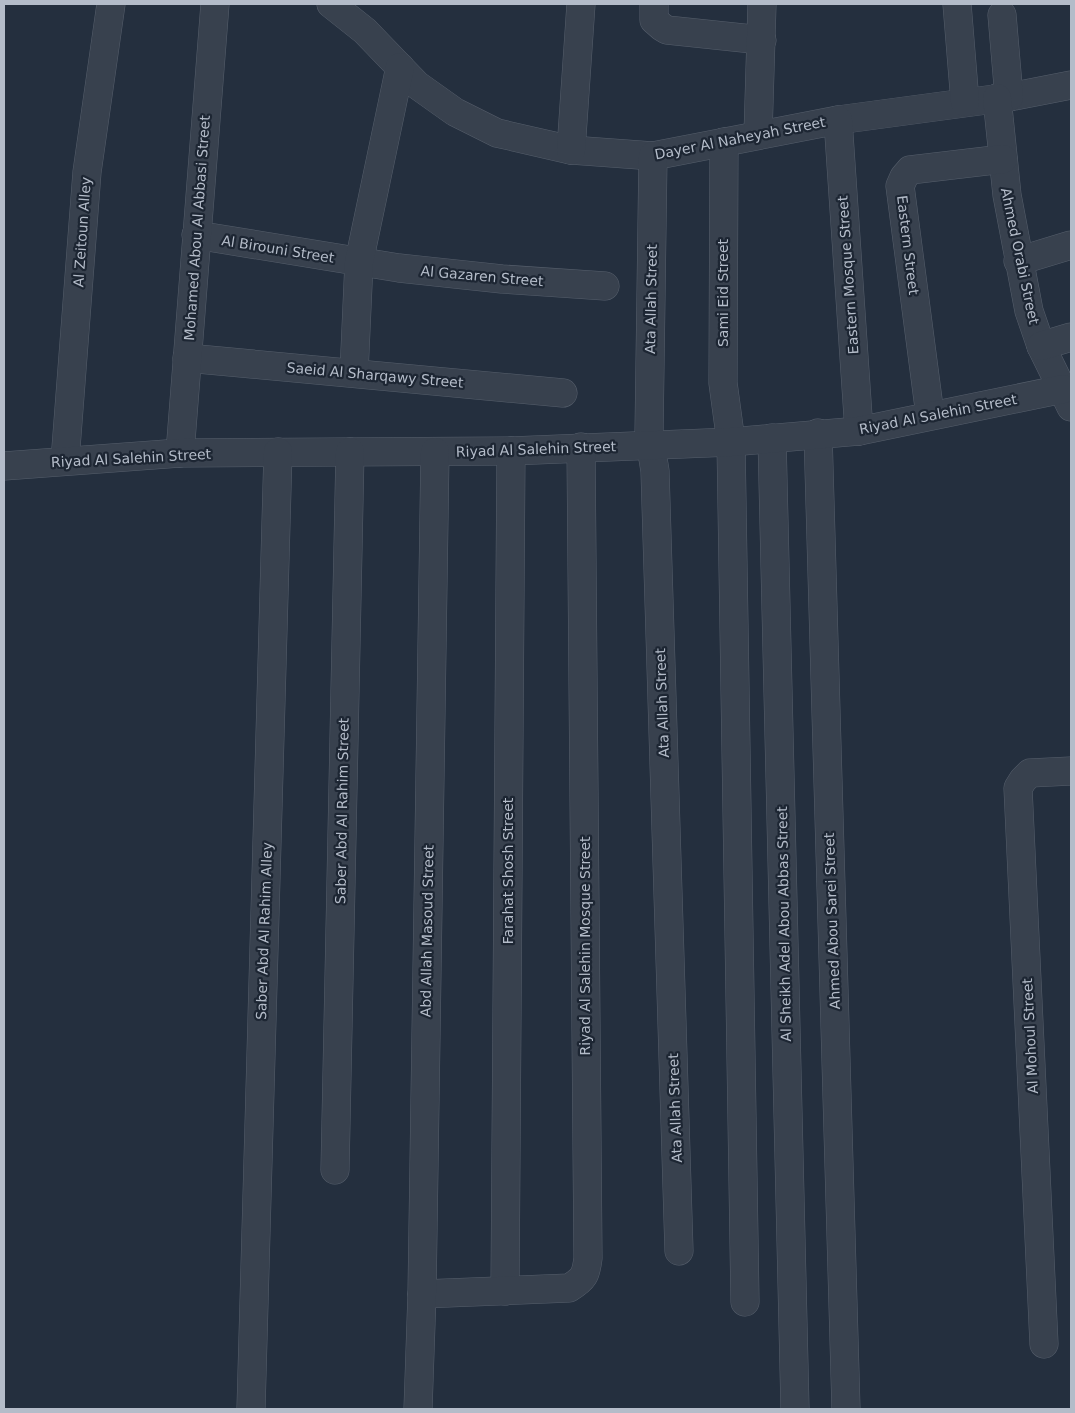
<svg xmlns="http://www.w3.org/2000/svg" width="1075" height="1413" font-family="'DejaVu Sans',sans-serif">
<style>
.lines{fill:none;stroke-linecap:round;stroke-linejoin:round}
.minor-casing{stroke:#565f6c;stroke-width:29}
.minor{stroke:#38414e;stroke-width:28}
.labels{text-anchor:middle;stroke-width:4.5;stroke-linejoin:round;paint-order:stroke}
.street-label{font-size:14px;fill:#b4bcc9;stroke:#1d2633}
</style>
<rect width="100%" height="100%" fill="#242f3e"/>
<g class="lines">
<g class="minor-casing">
<g id="minor">
<polyline points="331,4 365,31 417,85 455,112 497,133 571,150 653,156 838,120 1009,97 1071,85"/>
<polyline points="654,4 654,20 662,27 667,30 762,40"/>
<polyline points="957,4 965,102"/>
<polyline points="1002,15 1009,97"/>
<polyline points="997,98 1007,195 1029,311 1041,346 1071,407"/>
<polyline points="838,120 859,431"/>
<polyline points="758,135 762,4"/>
<polyline points="724,142 723,383 731,442 745,1302"/>
<polyline points="571,150 581,4"/>
<polyline points="653,156 649,434 655,471 679,1251"/>
<polyline points="196,235 399,268 502,279 605,286"/>
<polyline points="1018,261 1071,245"/>
<polyline points="1041,346 1071,337"/>
<polyline points="187,358 563,393"/>
<polyline points="354,373 359,262 400,67"/>
<polyline points="930,415 900,186 904,177 910,170 1003,159"/>
<polyline points="818,433 846,1409"/>
<polyline points="772,438 795,1409"/>
<polyline points="180,453 215,4"/>
<polyline points="65,461 87,172 111,4"/>
<polyline points="4,466 180,453 511,451 731,442 859,431 1063,389"/>
<polyline points="335,1170 350,452"/>
<polyline points="505,1291 511,451"/>
<path d="M422,1294l147,-6c15,-9 17,-13 19,-30l-7,-811"/>
<polyline points="1044,1344 1018,788 1023,780 1030,773 1071,771"/>
<polyline points="251,1409 278,452"/>
<polyline points="418,1409 422,1294 435,452"/>
</g>
</g>
<use href="#minor" class="minor"/>
</g>
<g class="labels">
<g class="street-label">
<text transform="translate(740 138) rotate(-11)" y="5">Dayer Al Naheyah Street</text>
<text transform="translate(197 228) rotate(-86)" y="5">Mohamed Abou Al Abbasi Street</text>
<text transform="translate(82 232) rotate(-86)" y="5">Al Zeitoun Alley</text>
<text transform="translate(908 245) rotate(83)" y="5">Eastern Street</text>
<text transform="translate(278 249) rotate(9)" y="5">Al Birouni Street</text>
<text transform="translate(1020 256) rotate(78)" y="5">Ahmed Orabi Street</text>
<text transform="translate(848 275) rotate(-94)" y="5">Eastern Mosque Street</text>
<text transform="translate(482 276) rotate(5)" y="5">Al Gazaren Street</text>
<text transform="translate(723 293) rotate(-90)" y="5">Sami Eid Street</text>
<text transform="translate(651 299) rotate(-89)" y="5">Ata Allah Street</text>
<text transform="translate(375 375) rotate(5)" y="5">Saeid Al Sharqawy Street</text>
<text transform="translate(938 414) rotate(-11)" y="5">Riyad Al Salehin Street</text>
<text transform="translate(536 449) rotate(-2)" y="5">Riyad Al Salehin Street</text>
<text transform="translate(131 458) rotate(-3)" y="5">Riyad Al Salehin Street</text>
<text transform="translate(662 703) rotate(-92)" y="5">Ata Allah Street</text>
<text transform="translate(342 811) rotate(-89)" y="5">Saber Abd Al Rahim Street</text>
<text transform="translate(508 871) rotate(-90)" y="5">Farahat Shosh Street</text>
<text transform="translate(832 921) rotate(-92)" y="5">Ahmed Abou Sarei Street</text>
<text transform="translate(784 924) rotate(-91)" y="5">Al Sheikh Adel Abou Abbas Street</text>
<text transform="translate(264 931) rotate(-88)" y="5">Saber Abd Al Rahim Alley</text>
<text transform="translate(427 931) rotate(-89)" y="5">Abd Allah Masoud Street</text>
<text transform="translate(585 946) rotate(-90)" y="5">Riyad Al Salehin Mosque Street</text>
<text transform="translate(1030 1036) rotate(-93)" y="5">Al Mohoul Street</text>
<text transform="translate(675 1108) rotate(-92)" y="5">Ata Allah Street</text>
</g>
</g>
<rect width="1075" height="1413" fill="none" stroke="#b4bcc9" stroke-width="10"/>
</svg>
